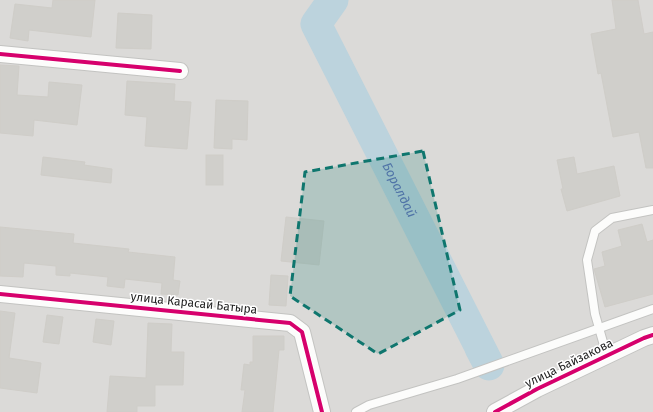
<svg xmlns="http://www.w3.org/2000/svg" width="653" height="412" font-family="'Fira Sans',sans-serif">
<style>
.residential{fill:#dbdad8}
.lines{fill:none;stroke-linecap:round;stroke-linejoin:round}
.river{stroke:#bcd3dd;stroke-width:31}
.building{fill:#d0cfcb;stroke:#cfcdc8}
.service-casing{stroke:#c3c3c1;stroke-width:10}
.minor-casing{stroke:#c3c3c1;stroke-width:18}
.service{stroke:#fcfcfb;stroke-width:8}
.minor{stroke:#fcfcfb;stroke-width:16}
.cycleway-casing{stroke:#fff;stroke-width:6}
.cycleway{stroke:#d6006c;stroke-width:4}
.marked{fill:#0f766e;fill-opacity:0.2;stroke:#0f766e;stroke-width:3;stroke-dasharray:8 5;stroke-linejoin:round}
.labels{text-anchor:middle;stroke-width:3;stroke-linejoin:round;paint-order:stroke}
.street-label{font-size:12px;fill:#1e1e1e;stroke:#fff}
.water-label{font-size:13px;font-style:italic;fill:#5074a7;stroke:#fff}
</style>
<rect width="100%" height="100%" fill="#ecebe6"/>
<rect class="residential" x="0" y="0" width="653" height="412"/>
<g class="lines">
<path class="river" id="s1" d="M333,0l-17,24 173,341 -9,-17"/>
</g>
<g class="building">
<polygon points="53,0 95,0 91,37 29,30 28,41 10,38 15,4 52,8"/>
<polygon points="612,0 638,0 644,34 653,32 653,168 646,168 639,132 613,137 601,73 598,74 591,34 616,29"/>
<polygon points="118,13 152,15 151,49 116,48"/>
<polygon points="0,65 19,66 17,95 48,97 49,82 82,85 77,125 34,120 33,136 0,133"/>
<polygon points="127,81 175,84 174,101 191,102 187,149 145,146 147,117 125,115"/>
<polygon points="216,100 248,101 247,140 232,139 232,149 214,148"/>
<rect x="206" y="155" width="17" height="30"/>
<polygon points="43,157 85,162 84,165 112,169 111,183 41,175"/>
<polygon points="574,157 577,174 614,166 620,196 567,211 561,189 563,189 557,160"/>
<polygon points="286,217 324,221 319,265 281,261"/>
<polygon points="642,224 647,242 653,240 653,294 605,307 594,269 605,266 602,252 622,246 618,230"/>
<polygon points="0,227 74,234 73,243 129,249 128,252 175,257 173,280 180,281 178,295 161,294 162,283 125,279 124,288 107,286 108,277 70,273 70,276 56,275 56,266 24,263 23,277 0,276"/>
<polygon points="271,275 288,276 286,306 269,305"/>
<polygon points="0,311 15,313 9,358 41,363 37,393 0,388"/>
<polygon points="47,315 63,317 59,344 43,342"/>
<polygon points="96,319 114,321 111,345 93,342"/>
<polygon points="148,323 172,324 171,352 184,352 183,385 155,385 155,406 137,406 137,412 107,412 110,376 146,378"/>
<polygon points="253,336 284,336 284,350 279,350 273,412 242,412 245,390 241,390 244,364 250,365 250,362 253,362"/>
</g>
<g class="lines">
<g class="service-casing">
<g id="service">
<polyline points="607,356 595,314 587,260 595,231 612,218 653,210"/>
<polyline points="356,412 369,405 457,379 653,309"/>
</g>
</g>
<g class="minor-casing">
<g id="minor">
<polyline points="0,54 180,71"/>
<polyline points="0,294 290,323 302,332 322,412"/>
<polyline points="495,412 537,389 644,338 653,335"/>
</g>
</g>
<use href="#service" class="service"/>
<use href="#minor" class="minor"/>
<g class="cycleway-casing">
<g id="cycleway">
<polyline points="0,54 180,71"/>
<polyline points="0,294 290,323 302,332 322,412"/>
<polyline points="495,412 537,389 644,338 653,335"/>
</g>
</g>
<use href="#cycleway" class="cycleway"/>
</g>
<path class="marked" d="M423,151l37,159 -82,44 -88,-58 15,-124z"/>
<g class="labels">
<g class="street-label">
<text transform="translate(194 303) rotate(6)" y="4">улица Карасай Батыра</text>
<text transform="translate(569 363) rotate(-26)" y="4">улица Байзакова</text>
</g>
<g class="water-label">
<text dy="5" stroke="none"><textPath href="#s1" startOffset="215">Боралдай</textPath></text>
</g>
</g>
</svg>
